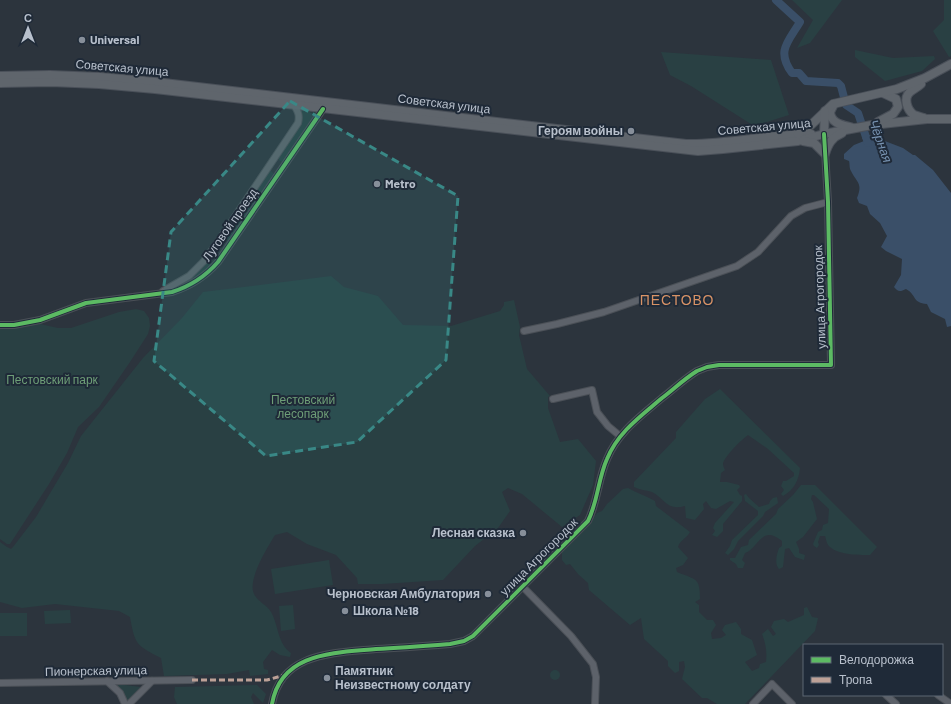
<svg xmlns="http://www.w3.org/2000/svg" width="951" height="704" font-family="Barlow,sans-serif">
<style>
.green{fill:#294043}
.water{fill:#3a4f68}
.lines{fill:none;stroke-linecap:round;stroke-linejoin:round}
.river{stroke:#3a4f68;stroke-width:8}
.minor-casing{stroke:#4b5057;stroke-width:8}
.major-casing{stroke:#4a5059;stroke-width:10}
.minor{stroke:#5d626a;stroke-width:6}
.major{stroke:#5f656c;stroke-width:8}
.quiet{stroke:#bda197;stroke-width:3;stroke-dasharray:6 3;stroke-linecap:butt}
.cycleway-casing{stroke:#1f2a38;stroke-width:6}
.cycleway{stroke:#5cba63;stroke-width:4}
.marked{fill:#398886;fill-opacity:0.2;stroke:#398886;stroke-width:3;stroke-dasharray:8 5;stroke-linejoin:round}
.poi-dot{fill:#878f9a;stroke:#1f2a38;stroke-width:1.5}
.labels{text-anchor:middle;stroke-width:4;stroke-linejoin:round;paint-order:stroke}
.poi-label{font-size:12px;font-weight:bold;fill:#b8c0cc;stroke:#1f2a38;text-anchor:start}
.street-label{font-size:12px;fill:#b8c0cc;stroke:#1f2a38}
.park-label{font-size:12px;fill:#6e9e77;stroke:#1f2a38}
.water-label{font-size:13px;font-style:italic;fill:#7792b0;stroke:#1f2a38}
.quarter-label{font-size:14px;letter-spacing:1px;fill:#d99366;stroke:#1f2a38}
</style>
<rect width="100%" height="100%" fill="#2c343d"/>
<g class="green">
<polygon points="792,0 842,0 810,43 797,48 813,20"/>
<polygon points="944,0 951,0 951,56 949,57 933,31 944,20"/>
<polygon points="855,50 893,58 934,56 935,59 922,71 885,81 855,57"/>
<polygon points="661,52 771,60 789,115 754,126 691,86 670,75"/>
<polygon points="300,109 318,111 285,161 282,162 279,160 279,155 301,120"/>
<polygon points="270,170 275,175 230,242 223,239"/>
<path d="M208,260l5,5 -9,9 -27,15 -2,-2c13,-8 24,-15 33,-27z"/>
<path d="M331,276l13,11 34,9 25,29 48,1 49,-15 4,-6v-3l10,-2 6,27 -1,8 8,34 23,27 -2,1v11l12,34 18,-3 18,22 -3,24 -13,30 -18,12 -40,-33 -14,-6 -6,4 8,19 -12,17 -23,18 -32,34 -61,4h-24l-1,-6 -21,-23 -29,-11 -20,-12 -12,3c-7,12 -28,44 -21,59 4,8 13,11 17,18 8,14 6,31 20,41l-1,4 -10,-2 -8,-5 -9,12 1,7 4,1v4l-18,2 -1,-6 -22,4 -63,2 -3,-18c-25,-13 -26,-13 -31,-41l-11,-6 -64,-7 -33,4 -22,-6v-60l7,5 4,2 2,-2 23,-30 32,-54 13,-27 62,-78 39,-40 21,-26z"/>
<polygon points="136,309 144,311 149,318 150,326 148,334 130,362 99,407 78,427 67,453 49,484 10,544 7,544 0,539 0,328 40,324 58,328 71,328 119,312"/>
<path d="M720,389l80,79c-1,12 -6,22 -17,28l-2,-2 3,-4 -3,-4 2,-5h3l8,-5v-3l-26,-24 -20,-14c-6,4 -25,23 -25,29 0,2 1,4 2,6l-4,3 -1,9h7l12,3 1,2 -3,3 3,5 2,1v5l-19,23v7l-6,6 -5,-2 3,-4 -2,-3 2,-5 19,-21 -4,-1 -14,8 -5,-1 -5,-7 -3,3 1,5 -9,11 -9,-2 -1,-12c-18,5 -20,-7 -33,-14 -6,-2 -12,-2 -18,-5v-5l42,-44v-6l29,-33z"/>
<path d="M801,485h14l62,62 -7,8c-12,0 -34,0 -42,-10 -2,-3 -2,-7 -3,-9h-5l-2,6 1,3 -2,3 -3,-2 -1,-2 5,-12 4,-2 1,-5 5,-2 1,-14 -15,-14h-2l-1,4 2,3 4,17 -14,18 -7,5 3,7v4l6,2 -1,5 -9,-3 -6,-9 -4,1 -2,18 -4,2c-5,-6 -2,-15 0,-21l3,-2v-5c-21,-17 -23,7 -37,12l-3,7 3,3 -2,5h-5l-2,-4 -6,-4v-2h5l6,-11 7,-2 1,-5 27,-26 2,-5 15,-14z"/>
<path d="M628,488c9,5 18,8 27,13l1,5 34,26c-3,6 -10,8 -12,15l10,11 -5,7 -7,3 1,4c19,8 23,5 23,27l-5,3 4,3v7l8,8h6l3,5 -5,8 1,6 9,-1 5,-3 -4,-5 3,-5 11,-3 5,7v5l11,6 5,15 -12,7 7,9 7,-3 1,-4 6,-2c1,-10 0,-18 -4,-28l6,-5 5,7 3,-2 -5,-7 3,-6 10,-2 4,3 16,-7v-7l3,-1 5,10 6,1 -3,13 -70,73h-28l-10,-6h-5l-20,-19 3,-12 -1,-6 -5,1v9l-4,2 -7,-7v-5l-24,-22 -3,-21 -11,7 -41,-35 -1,-7 -10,-9 -8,-10 -4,1 -4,-5v-8l25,-25 10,-14 5,-2 5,-7 16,-15z"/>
<polygon points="746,494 749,498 759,507 769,504 770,501 773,498 777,497 778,503 765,512 763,516 738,541 734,549 728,555 725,553 730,546 732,540 758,515 758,511 745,501 744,495"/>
<polygon points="329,560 333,585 275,594 271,569"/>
<polygon points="293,605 295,629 281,631 279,606"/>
<polygon points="70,610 71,623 45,624 44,611"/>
<rect x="0" y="613" width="27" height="23"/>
<circle cx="555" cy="675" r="5"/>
<path d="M118,684l22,3 1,1 -13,13c-4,-3 -8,-11 -11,-15z"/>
<polygon points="257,685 266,694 263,703 253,693 251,697 254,704 177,704 174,697 175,687"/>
</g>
<path class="water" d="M864,133l39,15 10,7h2l18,15 18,23v133l-4,1 -2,-8 -14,-7 -4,-8c-15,-1 -10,-9 -21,-15 -6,3 -8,3 -12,-2l7,-12 1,-16 -16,-8 -5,-4 6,-11 -7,-13 -10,-9 -3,-8 -8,-3 -2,-5c6,-15 0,-15 -6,-27 -2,-3 -1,-7 -2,-10l-5,-2v-5l10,-9 10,-4 -2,-3z"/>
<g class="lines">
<path class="river" d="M776,0l24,22c-12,20 -24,29 -8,51h7l7,8 32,2 3,3 5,19 12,8 10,30"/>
<g class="minor-casing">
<g id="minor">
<path d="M163,291l26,-15 15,-15 18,-25 76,-113c2,-8 0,-11 -4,-18"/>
<path d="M0,325h14l26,-5 46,-17 86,-11c19,-6 33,-15 46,-30l105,-153"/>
<polyline points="524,331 557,324 604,312 737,266 758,252 791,216 805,208 828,202"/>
<polyline points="553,399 592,390 597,412 608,426 620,436"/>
<polyline points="523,587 571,636 593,664 596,677 595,704"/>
<polyline points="107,681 120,693 125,704"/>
<polyline points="0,683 192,680"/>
<polyline points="886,695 896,704"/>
<polyline points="938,695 951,704"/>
<polyline points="129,704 152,681"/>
<path d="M272,704c9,-52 62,-51 104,-55 24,-1 49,-3 74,-5l14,-3 9,-5 115,-115c10,-20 10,-42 19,-62 11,-27 34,-43 55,-61 12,-9 22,-19 35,-27l10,-4 12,-2h112l-3,-163 -4,-68"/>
<polyline points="753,704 772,684 792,704"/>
</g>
</g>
<g class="major-casing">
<g id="major">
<path d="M0,76l50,-1 50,2 55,5 531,62c42,1 83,-10 125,-10"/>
<polyline points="0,83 51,82 99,84 155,89 698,151 723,149 798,141 824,134 872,125 927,119 951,119"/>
<path d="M921,84c-3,3 -8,5 -11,8 -7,6 -3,18 4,23 3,1 7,2 10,3"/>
<path d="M834,104l-4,8c1,12 13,13 23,16"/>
<polyline points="878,122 893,114 898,107 896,99 883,93"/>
<polyline points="798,134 811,125 833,104 897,89 925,78 951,64"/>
<polyline points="824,134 825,111"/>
<path d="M803,141l11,2 11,11c3,-10 7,-17 17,-21"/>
</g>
</g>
<use href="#minor" class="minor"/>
<use href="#major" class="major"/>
<polyline class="quiet" points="192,680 267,680 285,675"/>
<g class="cycleway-casing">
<g id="cycleway">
<path d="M0,325h14l26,-5 46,-17 86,-11c19,-6 33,-15 46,-30l105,-153"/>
<path d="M272,704c9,-52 62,-51 104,-55 24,-1 49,-3 74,-5l14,-3 9,-5 115,-115c10,-20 10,-42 19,-62 11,-27 34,-43 55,-61 12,-9 22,-19 35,-27l10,-4 12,-2h112l-3,-163 -4,-68"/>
</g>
</g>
<use href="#cycleway" class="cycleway"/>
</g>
<path class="marked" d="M290,101l168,95 -12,164 -89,82 -91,14 -112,-95 17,-129z"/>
<g class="poi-dot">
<circle cx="82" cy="40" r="4"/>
<circle cx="631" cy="131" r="4"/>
<circle cx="377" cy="184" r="4"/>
<circle cx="523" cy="533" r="4"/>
<circle cx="488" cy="594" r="4"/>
<circle cx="345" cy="611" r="4"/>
<circle cx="327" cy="678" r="4"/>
</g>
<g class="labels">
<g class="poi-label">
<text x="90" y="44">Universal</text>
<text x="623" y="135" text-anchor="end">Героям войны</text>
<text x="385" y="188">Metro</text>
<text x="515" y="537" text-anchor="end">Лесная сказка</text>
<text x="480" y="598" text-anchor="end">Черновская Амбулатория</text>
<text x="353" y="615">Школа №18</text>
<text x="335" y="675">Памятник<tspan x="335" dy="14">Неизвестному солдату</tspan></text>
</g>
<g class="street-label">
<text transform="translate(122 68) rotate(5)" y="4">Советская улица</text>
<text transform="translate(444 104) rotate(7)" y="4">Советская улица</text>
<text transform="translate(764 127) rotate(-5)" y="4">Советская улица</text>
<text transform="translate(230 225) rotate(-55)" y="4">Луговой проезд</text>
<text transform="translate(820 297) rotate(-92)" y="4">улица Агрогородок</text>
<text transform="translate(539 557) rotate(-45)" y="4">улица Агрогородок</text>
<text transform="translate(96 671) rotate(-1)" y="4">Пионерская улица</text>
</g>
<g class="park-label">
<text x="52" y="384">Пестовский парк</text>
<text x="303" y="404">Пестовский<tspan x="303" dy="14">лесопарк</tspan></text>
</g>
<g class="water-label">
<text transform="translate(881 141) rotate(70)" y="5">Чёрная</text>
</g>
<g class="quarter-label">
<text x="677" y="305">ПЕСТОВО</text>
</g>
</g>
<rect x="803" y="644" width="140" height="52" fill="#1f2a38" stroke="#5c6673"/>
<rect x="811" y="657" width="20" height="6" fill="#5cba63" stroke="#5c6673"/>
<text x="839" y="664" font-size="12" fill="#b8c0cc">Велодорожка</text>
<rect x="811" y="677" width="20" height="6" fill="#bda197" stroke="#5c6673"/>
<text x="839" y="684" font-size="12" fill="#b8c0cc">Тропа</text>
<g transform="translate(28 28)" stroke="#1f2a38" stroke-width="3" paint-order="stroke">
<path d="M0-3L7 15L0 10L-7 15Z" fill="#b8c0cc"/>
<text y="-6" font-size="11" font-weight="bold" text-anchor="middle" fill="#b8c0cc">С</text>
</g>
</svg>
